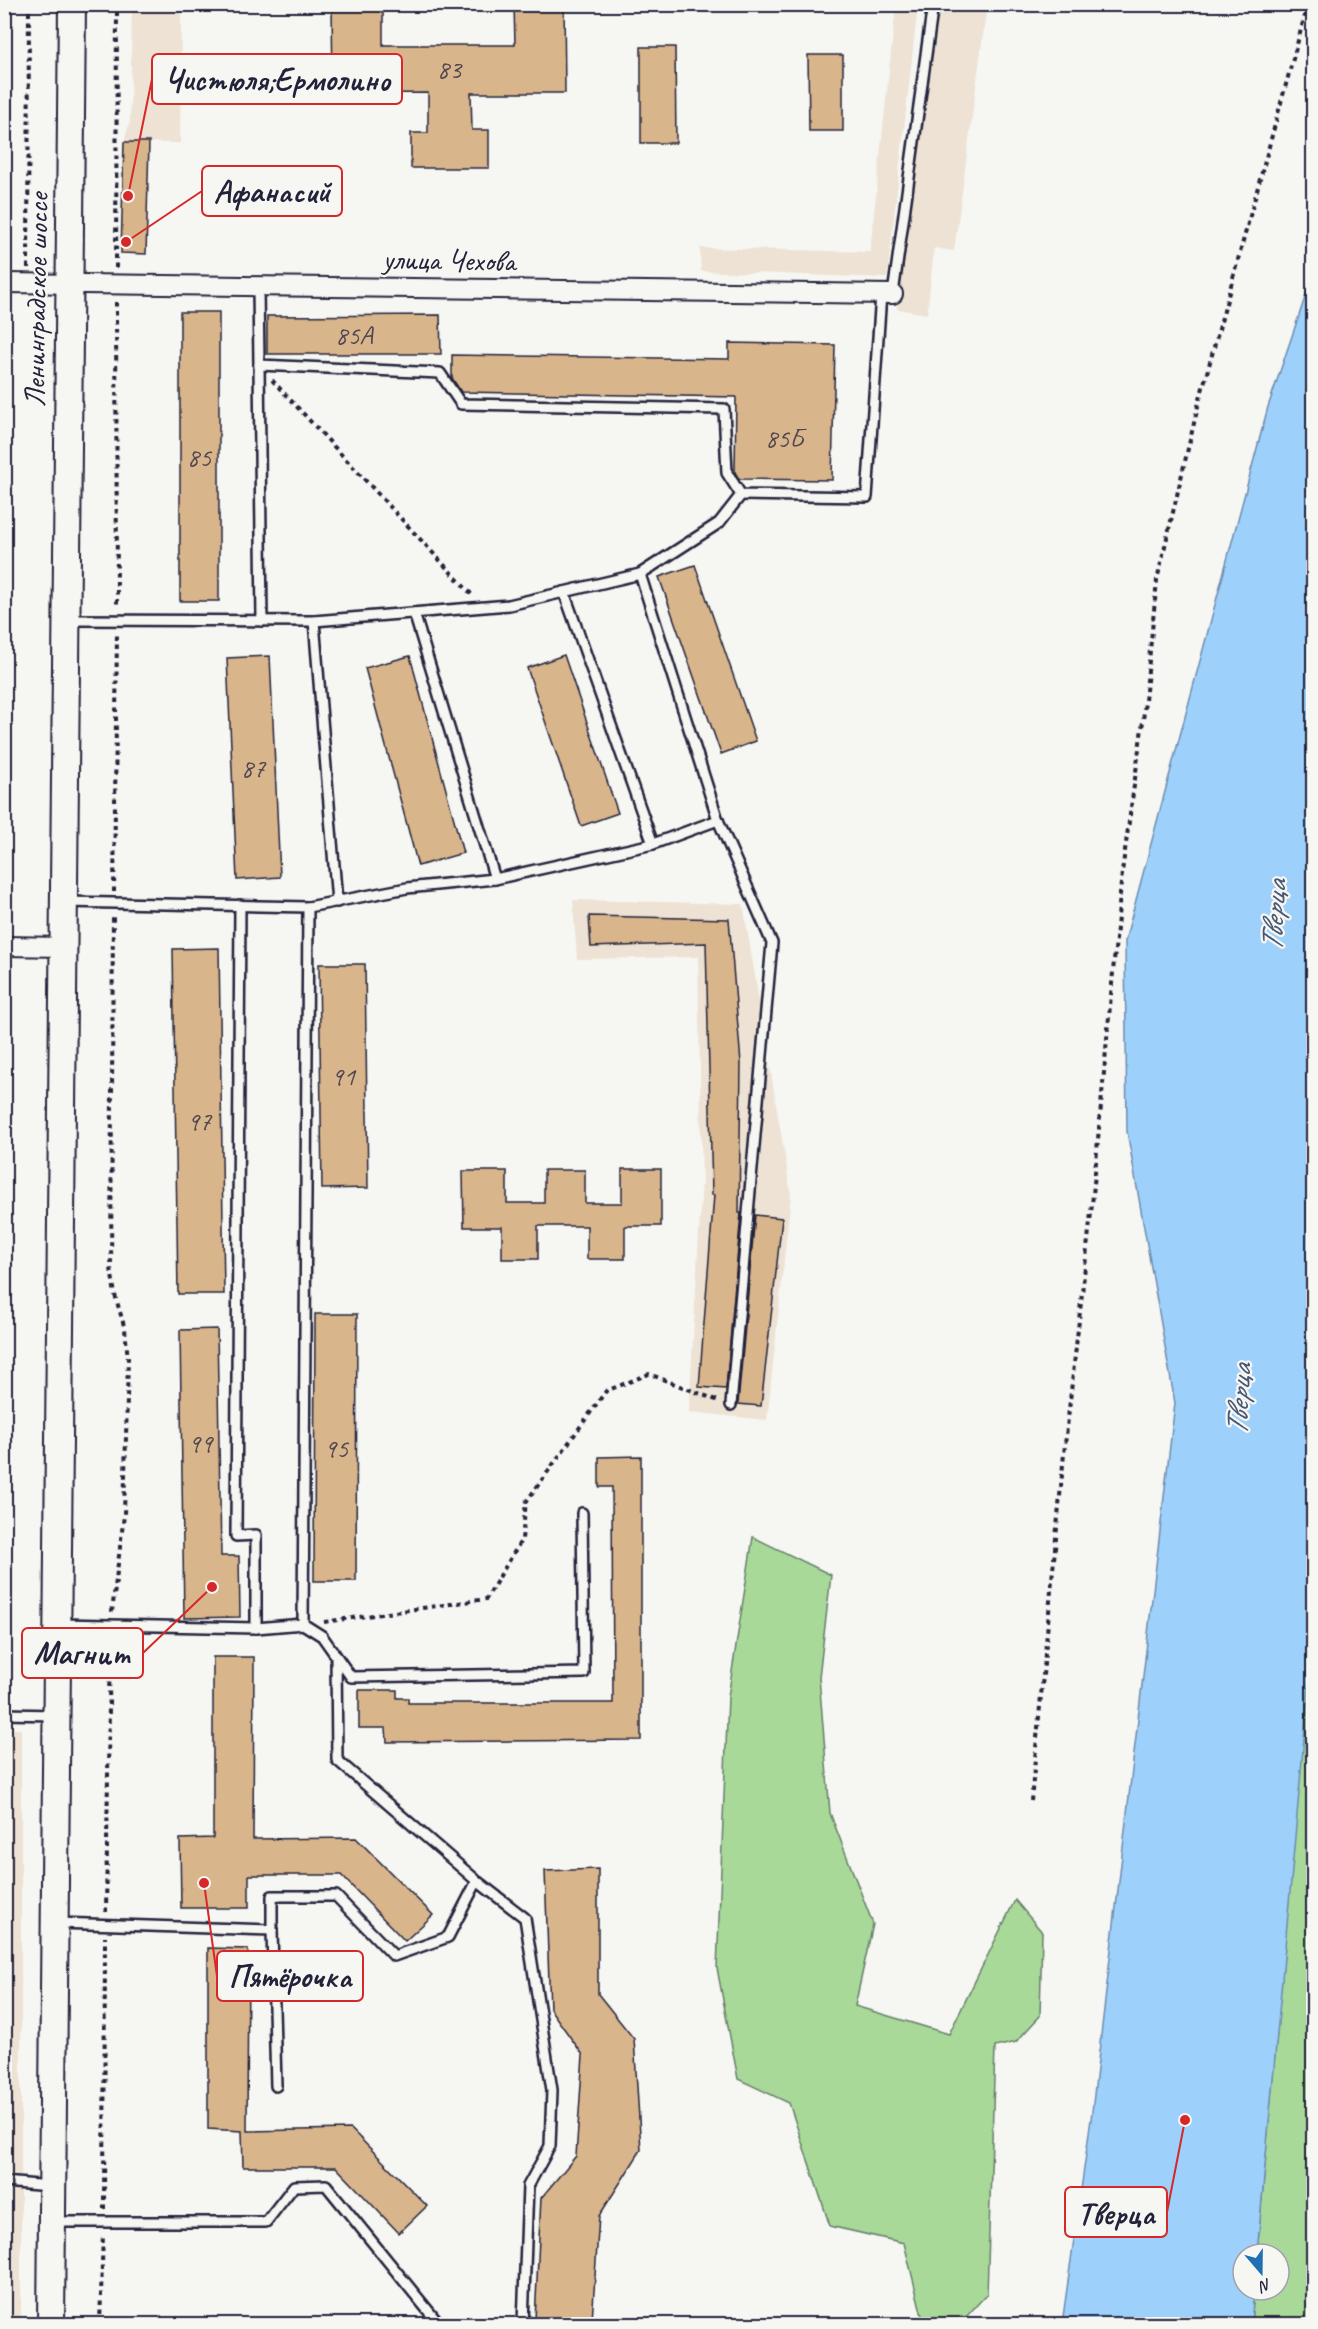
<svg xmlns="http://www.w3.org/2000/svg" width="1318" height="2329" font-family="Caveat,sans-serif">
<style>
.built{fill:#ede2d3}
.green{fill:#a8d999;stroke:#657e6a;stroke-width:1.5}
.water{fill:#9dd1fb;stroke:#6c8bae;stroke-width:1.5}
.building{fill:#d9b58b;stroke:#22223b;stroke-width:1.5}
.lines{fill:none;stroke-linecap:round;stroke-linejoin:round}
.lane-casing{stroke:#22223b;stroke-width:14}
.street-casing{stroke:#22223b;stroke-width:22}
.secondary-casing{stroke:#22223b;stroke-width:30}
.path{stroke:#22223b;stroke-width:4;stroke-dasharray:4.5 4.5;stroke-linecap:butt}
.lane{stroke:#f6f6f2;stroke-width:9}
.street{stroke:#f6f6f2;stroke-width:18}
.secondary{stroke:#f6f6f2;stroke-width:26}
.labels{text-anchor:middle;stroke-width:4.5;stroke-linejoin:round;paint-order:stroke}
.number-label{font-size:27px;fill:#50474f}
.street-label{font-size:30px;fill:#22223b;stroke:#f6f6f2}
.water-label{font-size:32px;font-style:italic;fill:#475775;stroke:#f6f6f2}
.leader{fill:none;stroke:#d62828;stroke-width:2}
.callout-dot{fill:#d62828;stroke:#f6f6f2;stroke-width:2}
.callout{fill:#f6f6f2;stroke:#d62828;stroke-width:2}
.callout-label{font-size:32px;text-anchor:middle;font-weight:bold;fill:#22223b}
</style>
<rect width="100%" height="100%" fill="#f6f6f2"/>
<filter id="ink" filterUnits="userSpaceOnUse"><feTurbulence type="fractalNoise" baseFrequency=".0167" numOctaves="2"/><feDisplacementMap in="SourceGraphic" scale="12" xChannelSelector="R" yChannelSelector="G"/><feConvolveMatrix kernelMatrix="1 2 1 2 8 2 1 2 1" color-interpolation-filters="sRGB"/></filter>
<g filter="url(#ink)">
<g class="built">
<polygon points="132,5 181,5 180,143 124,142 130,121"/>
<polygon points="896,5 918,5 887,278 701,271 700,248 870,252"/>
<polygon points="940,5 987,5 954,251 934,248 927,314 897,309"/>
<polygon points="573,900 743,904 791,1194 767,1420 689,1412 702,1181 698,957 577,959"/>
<rect x="4" y="1729" width="17" height="595"/>
</g>
<g class="green">
<polygon points="753,1537 831,1575 819,1677 830,1813 873,1924 855,2006 949,2034 1015,1900 1042,1932 1040,2016 1016,2042 995,2047 987,2294 964,2319 963,2324 924,2324 904,2243 830,2226 789,2103 738,2079 717,1968 728,1697"/>
<polygon points="1313,1628 1313,2324 1251,2324 1254,2290 1279,2290 1279,2254 1257,2254"/>
</g>
<polygon class="water" points="1313,274 1314,1628 1257,2254 1243,2254 1243,2290 1254,2290 1251,2324 1062,2324 1092,2112 1175,1403 1127,1131 1125,941 1268,407"/>
<g class="building">
<polygon points="332,4 383,4 383,45 515,45 514,4 564,4 565,93 471,93 472,130 489,130 489,168 411,168 411,133 428,133 428,93 333,94"/>
<polygon points="641,47 675,47 676,143 641,143"/>
<polygon points="808,55 843,55 843,131 809,131"/>
<polygon points="124,142 149,142 146,254 121,253"/>
<rect x="180" y="312" width="39" height="289"/>
<polygon points="440,315 441,354 267,354 267,316"/>
<polygon points="729,343 835,345 832,480 739,479 735,472 736,397 461,392 452,378 452,355 729,359"/>
<polygon points="695,565 756,741 721,754 659,577"/>
<polygon points="564,655 618,813 581,826 527,668"/>
<polygon points="270,656 280,877 237,880 227,658"/>
<polygon points="410,656 463,853 418,866 365,668"/>
<polygon points="589,916 729,919 741,1063 739,1213 741,1213 726,1389 699,1387 714,1195 712,1195 706,943 591,947"/>
<polygon points="219,948 224,1294 178,1294 173,949"/>
<polygon points="319,964 365,964 368,1188 322,1189"/>
<polygon points="622,1169 661,1169 661,1226 625,1226 625,1259 587,1259 587,1226 538,1226 538,1259 502,1259 502,1227 464,1227 463,1171 507,1171 507,1203 544,1203 544,1170 585,1170 585,1203 622,1203"/>
<polygon points="755,1215 782,1218 761,1406 738,1404"/>
<polygon points="315,1314 357,1314 356,1581 314,1581"/>
<polygon points="217,1329 221,1556 239,1556 240,1617 184,1618 180,1330"/>
<polygon points="641,1456 641,1740 387,1742 386,1728 359,1728 359,1690 397,1690 397,1698 408,1698 408,1703 613,1703 612,1487 599,1487 599,1457"/>
<polygon points="213,1657 254,1657 253,1839 356,1838 433,1915 405,1941 341,1875 249,1875 249,1908 181,1908 180,1839 213,1838"/>
<polygon points="598,1869 598,1994 634,2039 641,2150 599,2216 592,2321 535,2320 541,2198 576,2156 583,2055 550,2009 545,1871"/>
<polygon points="208,1948 248,1949 247,2131 351,2129 427,2206 399,2233 336,2167 243,2167 242,2131 208,2129"/>
</g>
<g class="lines">
<g class="lane-casing">
<g id="lane">
<polyline points="258,287 259,365 440,373 461,404 724,409 727,473 741,495 867,497 881,294"/>
<polyline points="893,294 933,4"/>
<polyline points="259,365 262,621"/>
<polyline points="640,574 718,820 772,943 731,1405"/>
<polyline points="564,592 653,844"/>
<polyline points="414,613 495,879"/>
<polyline points="69,620 314,621 509,605 640,574 719,523 741,495"/>
<polyline points="314,621 337,902"/>
<polyline points="65,902 308,907 407,888 495,879 653,844 718,820"/>
<polyline points="60,1624 256,1628 256,1535 236,1536 240,905"/>
<polyline points="303,1624 308,907"/>
<polyline points="256,1628 303,1624 322,1636 351,1677 584,1673 582,1513"/>
<polyline points="336,1657 337,1760 477,1881 525,1918 552,2090 550,2146 528,2186 523,2324"/>
<polyline points="4,1714 56,1715"/>
<polyline points="57,1923 272,1930 272,1896 336,1896 394,1956 448,1937 477,1881"/>
<polyline points="272,1930 276,2086"/>
<polyline points="4,2182 49,2186"/>
<polyline points="55,2222 266,2222 294,2186 326,2185 439,2324"/>
</g>
</g>
<g class="street-casing">
<g id="street">
<polyline points="4,283 893,294"/>
<polyline points="4,946 63,947"/>
</g>
</g>
<g class="secondary-casing">
<polyline id="secondary" points="51,2324 72,4"/>
</g>
<g class="path">
<polyline points="28,268 29,4"/>
<polyline points="116,268 117,4"/>
<polyline points="116,302 117,607"/>
<polyline points="272,380 473,596"/>
<polyline points="114,892 117,632"/>
<polyline points="112,1612 124,1515 128,1359 125,1329 115,1295 111,1268 113,914"/>
<polyline points="324,1622 486,1599 522,1539 526,1502 606,1391 649,1374 719,1401"/>
<polyline points="1031,1801 1064,1454 1093,1195 1122,872 1143,721 1157,580 1199,402 1308,4"/>
<polyline points="106,1912 110,1637"/>
<polyline points="104,2209 105,1937"/>
<polyline points="100,2324 103,2234"/>
</g>
<use href="#lane" class="lane"/>
<use href="#street" class="street"/>
<use href="#secondary" class="secondary"/>
</g>
</g>
<g class="labels">
<g class="number-label">
<text x="449" y="78">83</text>
<text x="354" y="344">85А</text>
<text x="784" y="447">85Б</text>
<text x="199" y="466">85</text>
<text x="253" y="777">87</text>
<text x="343" y="1085">91</text>
<text x="199" y="1130">97</text>
<text x="200" y="1452">99</text>
<text x="336" y="1457">95</text>
</g>
<g class="street-label">
<text transform="translate(449 260) rotate(1)" y="10">улица Чехова</text>
<text transform="translate(36 300) rotate(-89)" y="10">Ленинградское шоссе</text>
</g>
<g class="water-label">
<text transform="translate(1273 916) rotate(-86)" y="11">Тверца</text>
<text transform="translate(1238 1400) rotate(-86)" y="11">Тверца</text>
</g>
</g>
<path class="leader" d="M128 196L152 79M126 242L202 191M212 1587L143 1653M204 1883L217 1976M1185 2120L1167 2212"/>
<g class="callout-dot">
<circle cx="128" cy="196" r="6"/>
<circle cx="126" cy="242" r="6"/>
<circle cx="212" cy="1587" r="6"/>
<circle cx="204" cy="1883" r="6"/>
<circle cx="1185" cy="2120" r="6"/>
</g>
<g class="callout">
<rect x="152" y="54" width="250" height="50" rx="6"/>
<rect x="202" y="166" width="140" height="50" rx="6"/>
<rect x="22" y="1628" width="121" height="50" rx="6"/>
<rect x="217" y="1951" width="146" height="50" rx="6"/>
<rect x="1065" y="2187" width="102" height="50" rx="6"/>
</g>
<g class="callout-label">
<text x="277" y="90">Чистюля;Ермолино</text>
<text x="272" y="202">Афанасий</text>
<text x="82" y="1664">Магнит</text>
<text x="290" y="1987">Пятёрочка</text>
<text x="1116" y="2224">Тверца</text>
</g>
<rect width="1318" height="2329" fill="none" stroke="#f6f6f2" stroke-width="24"/>
<rect x="12" y="12" width="1294" height="2305" fill="none" stroke="#22223b" stroke-width="2" filter="url(#ink)"/>
<g transform="translate(1261 2272) rotate(160)"><circle r="28" fill="#f6f6f2" stroke="#a1a1a9" stroke-width="1.5"/>
<path d="M0-4.5L10 22L0 15L-10 22Z" fill="#1f6fb2"/>
<text y="-9" font-size="16" font-weight="bold" text-anchor="middle" fill="#22223b">N</text>
</g>
</svg>
